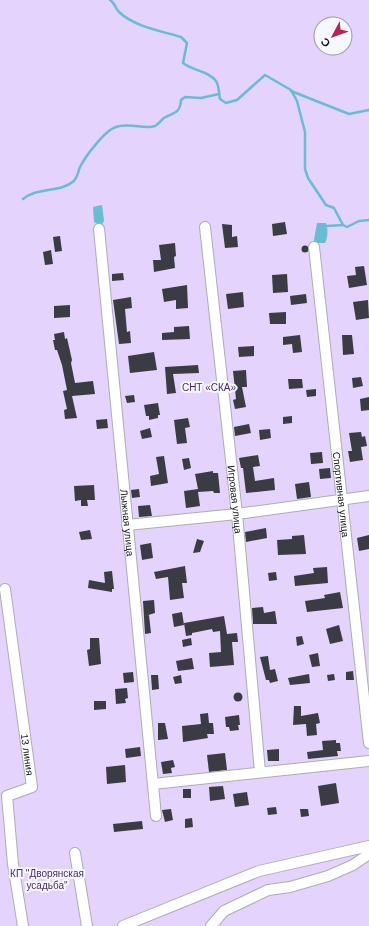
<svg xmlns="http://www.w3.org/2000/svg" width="369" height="926" font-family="Helvetica,sans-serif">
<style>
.green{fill:#e4d3fd;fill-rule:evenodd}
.water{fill:#68bcd3}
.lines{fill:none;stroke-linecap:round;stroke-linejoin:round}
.stream{stroke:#68bcd3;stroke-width:2.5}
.building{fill:#3a3b43}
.minor-casing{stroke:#a9aeb7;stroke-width:12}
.minor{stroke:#fff;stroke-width:10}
.labels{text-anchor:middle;stroke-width:4;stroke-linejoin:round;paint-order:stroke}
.park-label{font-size:10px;fill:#4c296f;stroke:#f5f8fe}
.street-label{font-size:10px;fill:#101215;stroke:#f5f8fe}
</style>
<rect width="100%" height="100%" fill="#e6ebf4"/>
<path class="green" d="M0,0h369v926h-369zM321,24h24v24h-24z"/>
<g class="water">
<polygon points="102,205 104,221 101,226 94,222 93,207"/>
<path d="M317,223h9c2,6 2,15 -1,20h-10l-1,-3z"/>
</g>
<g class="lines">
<g class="stream">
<path d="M110,0c5,3 5,8 9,12 16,15 42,19 62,25l6,6 -4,20c10,8 26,8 33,18 3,4 3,13 4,18l6,4 11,-3 28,-25 26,15 6,11 8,31v37l3,9 18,27 8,3 9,17 4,2 12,-6 10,-1"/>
<polyline points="291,91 349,114 369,110"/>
<path d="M23,199c14,-12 37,-6 51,-18 4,-5 4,-9 6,-14 5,-10 25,-37 36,-40 13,-5 29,3 39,-1 4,-2 6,-6 9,-8 10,-6 16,-4 17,-18l4,-3 16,1 18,-4"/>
<polyline points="327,226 343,225"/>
</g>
</g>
<g class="building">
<polygon points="285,222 287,234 273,236 272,224"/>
<polygon points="222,224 232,225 232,237 237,236 238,247 225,248"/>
<polygon points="60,236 62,251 55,252 53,237"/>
<polygon points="175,243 176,256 174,257 175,268 154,272 153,260 161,260 159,245"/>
<circle cx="305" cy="249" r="3.5"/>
<polygon points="51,250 53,264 45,265 43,252"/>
<polygon points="364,266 367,285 349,288 347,276 356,275 355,267"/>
<polygon points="123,273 124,280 112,281 112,274"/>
<polygon points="287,274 288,292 273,293 272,275"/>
<polygon points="187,285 188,308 176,309 176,300 164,302 162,289"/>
<polygon points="243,292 244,307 228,309 226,294"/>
<polygon points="306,294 307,303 291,305 290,296"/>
<polygon points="131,297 132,308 125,309 127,332 130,331 131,343 119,344 113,300"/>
<polygon points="368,300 369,318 356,320 353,302"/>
<polygon points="70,305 70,317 54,318 54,306"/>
<polygon points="286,312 286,324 270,324 269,313"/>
<polygon points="189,326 190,339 162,340 162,333 174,332 174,327"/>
<polygon points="64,332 65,339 67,338 72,360 71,363 75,383 93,381 95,394 72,396 77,418 65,419 64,410 67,409 63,391 67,390 62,365 57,350 55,350 53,340 55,340 54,334"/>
<polygon points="300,335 302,352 293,353 292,344 283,345 283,337"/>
<polygon points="342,335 352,335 354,354 343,355"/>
<polygon points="254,346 254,356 239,357 238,347"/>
<polygon points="154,352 157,370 130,373 128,356"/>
<polygon points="198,365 199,373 173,374 176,393 167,394 165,367"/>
<polygon points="246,370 247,387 242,387 246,407 235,409 233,400 236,399 233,371"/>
<polygon points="361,377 363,386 353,388 352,378"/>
<polygon points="288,379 302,379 303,388 289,389"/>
<polygon points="316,389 316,396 307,397 306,390"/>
<polygon points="134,395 135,402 127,403 125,396"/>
<polygon points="369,397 369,410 361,411 360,399"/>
<polygon points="158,403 160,415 158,415 158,418 149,420 149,416 146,416 144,405"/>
<polygon points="292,416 292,423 283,424 283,417"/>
<polygon points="188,418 190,427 185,428 187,443 177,444 174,420"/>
<polygon points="107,419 108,428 97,429 96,420"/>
<polygon points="249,424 251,433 235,436 234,427"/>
<polygon points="150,428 152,437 142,439 140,431"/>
<polygon points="270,429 271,438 260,440 259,430"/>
<polygon points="361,432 362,437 365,436 367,446 361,447 363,460 350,462 348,451 352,451 349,433"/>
<polygon points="322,452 323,463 311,464 310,453"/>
<polygon points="258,455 260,466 253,467 255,481 274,478 275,490 246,493 243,468 241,468 239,458"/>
<polygon points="164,456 168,483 151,486 150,476 159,474 156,457"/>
<polygon points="189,458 191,468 184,470 182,459"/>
<polygon points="330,468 331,478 320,479 319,469"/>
<polygon points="213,471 213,473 218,473 220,493 214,493 213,491 198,492 200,506 186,508 184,491 198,489 195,474"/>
<polygon points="309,482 311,497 297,499 295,484"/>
<polygon points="94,485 95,500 87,500 88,506 81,506 81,500 75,501 74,486"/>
<polygon points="139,489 140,497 132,498 131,490"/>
<polygon points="150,505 152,516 139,517 138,506"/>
<polygon points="266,528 267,538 246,542 245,532"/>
<polygon points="90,530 92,539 81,540 79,532"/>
<polygon points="304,535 306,554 278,555 277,540 292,539 292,536"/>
<polygon points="369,535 369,549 359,551 357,538"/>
<polygon points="197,539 204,541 200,552 193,553"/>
<polygon points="151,543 153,558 142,560 140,545"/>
<polygon points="185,566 187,583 182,583 184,598 170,600 168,577 156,579 154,572"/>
<polygon points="327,567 328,583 295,586 294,576 314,573 313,568"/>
<polygon points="112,571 114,589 112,589 112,592 88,588 89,580 105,583 104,572"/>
<polygon points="276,572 277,580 269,581 268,573"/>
<polygon points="340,592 343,608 307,612 305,601 325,598 324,595"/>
<polygon points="154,600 155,613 145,616 149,615 151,633 145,634 143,601"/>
<polygon points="263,607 264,613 275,611 277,624 253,624 252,608"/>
<polygon points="182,612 184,625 174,627 172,614"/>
<polygon points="224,616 227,634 237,633 238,642 232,642 234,665 210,667 209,653 221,652 220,631 213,632 212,629 192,633 192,635 186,636 184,623"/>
<polygon points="339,625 343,641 330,644 326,629"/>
<polygon points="302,636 304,644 297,646 296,637"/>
<polygon points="90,638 99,638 101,664 89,666 87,650 90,649"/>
<polygon points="191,638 192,645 183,647 182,640"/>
<polygon points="318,653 320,666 312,667 309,655"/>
<polygon points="268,656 270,670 275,669 278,681 270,683 269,680 266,680 260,657"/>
<polygon points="192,658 194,669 178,671 176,661"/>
<polygon points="353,671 354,680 346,680 346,672"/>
<polygon points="133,672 134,682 124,683 123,673"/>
<polygon points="309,674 310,683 290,685 288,678"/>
<polygon points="334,674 335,680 328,681 327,675"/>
<polygon points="151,675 158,675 159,689 152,690"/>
<polygon points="181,675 182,683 175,684 173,677"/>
<polygon points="127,688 128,698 125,699 126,703 116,704 115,689"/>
<circle cx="238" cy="697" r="4.5"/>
<polygon points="94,701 106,701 106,709 94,710"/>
<polygon points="294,706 301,706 301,716 318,713 320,723 316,724 317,735 307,736 306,724 293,725"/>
<polygon points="208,713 209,723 213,723 214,734 207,734 208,738 183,742 182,726 201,724 200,714"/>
<polygon points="239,715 240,725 238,725 239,730 230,731 229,727 226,727 225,717"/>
<polygon points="158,723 165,723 168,739 158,740"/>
<polygon points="336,740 336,743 340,743 341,751 337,751 338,756 308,759 307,752 323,750 322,741"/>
<polygon points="140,747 141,756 126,758 125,749"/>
<polygon points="279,749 279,761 268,761 267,750"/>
<polygon points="225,753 227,770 209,772 207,755"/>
<polygon points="173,760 175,767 171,768 172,773 163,774 161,762"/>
<polygon points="125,765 126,782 107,784 106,767"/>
<polygon points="336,783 339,803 321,806 318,786"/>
<polygon points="223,786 225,799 210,801 209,787"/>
<rect x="183" y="789" width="8" height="9"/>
<polygon points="247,792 249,805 235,807 233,794"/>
<polygon points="276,807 277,814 268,815 267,808"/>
<polygon points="171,809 173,820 165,822 162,810"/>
<polygon points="300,809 308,809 309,816 301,817"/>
<polygon points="192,818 193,827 185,828 185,819"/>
<polygon points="142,821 143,829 114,832 113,824"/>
</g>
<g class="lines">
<g class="minor-casing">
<g id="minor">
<path id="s1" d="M205,227l32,287 23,258"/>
<path id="s2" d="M99,229l57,587"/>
<path id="s3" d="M314,247l55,496"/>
<polyline points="127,525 237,514 369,496"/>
<path id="s4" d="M5,589l27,198 -25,9 6,68 10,62"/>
<polyline points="153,784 369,761"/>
<polyline points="75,853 87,926"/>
<polyline points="123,926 259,871 369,846"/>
<polyline points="211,926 224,911 268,890 290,887 328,876 353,865 369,854"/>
</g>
</g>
<use href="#minor" class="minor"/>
</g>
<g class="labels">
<g class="park-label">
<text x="209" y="391">СНТ «СКА»</text>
<text x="47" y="877">КП "Дворянская<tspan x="47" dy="12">усадьба"</tspan></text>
</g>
<g class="street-label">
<text dy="4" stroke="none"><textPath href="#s3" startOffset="249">Спортивная улица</textPath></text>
<text dy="4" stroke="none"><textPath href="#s1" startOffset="274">Игровая улица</textPath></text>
<text dy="4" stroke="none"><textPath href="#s2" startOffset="295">Лыжная улица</textPath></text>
<text dy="4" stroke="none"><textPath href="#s4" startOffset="167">13 линия</textPath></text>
</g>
</g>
<g transform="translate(333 36) rotate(229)"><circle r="19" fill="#f5f8fe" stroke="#999ca1"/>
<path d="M0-3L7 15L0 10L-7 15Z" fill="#b52553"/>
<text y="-6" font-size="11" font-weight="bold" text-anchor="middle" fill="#101215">С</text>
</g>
</svg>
